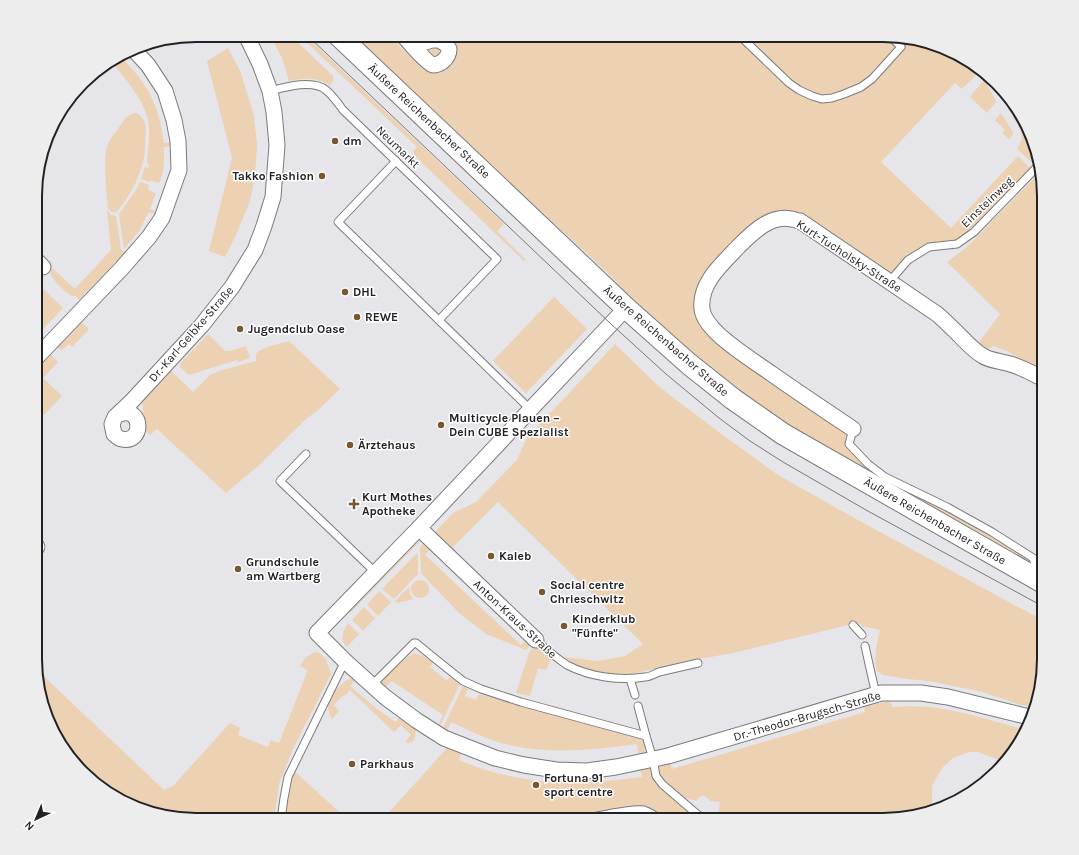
<svg xmlns="http://www.w3.org/2000/svg" width="1079" height="855" font-family="Karla,sans-serif">
<style>
.green{fill:#ecd1b3}
.lines{fill:none;stroke-linecap:round;stroke-linejoin:round}
.lane-casing{stroke:#7a7a7e;stroke-width:9}
.street-casing{stroke:#7a7a7e;stroke-width:17}
.secondary-casing{stroke:#7a7a7e;stroke-width:23}
.lane{stroke:#fff;stroke-width:7}
.street{stroke:#fff;stroke-width:15}
.secondary{stroke:#fff;stroke-width:21}
.tram{stroke:#79797c;stroke-width:1}
.poi-dot{fill:#79582f;stroke:#fff;stroke-width:1.5}
.labels{text-anchor:middle;stroke-width:3;stroke-linejoin:round;paint-order:stroke}
.street-label{font-size:12px;fill:#222224;stroke:#fff}
.poi-label{font-size:12px;font-weight:bold;fill:#222224;stroke:#fff;text-anchor:start}
.rim{fill:none;stroke:#222224;stroke-width:2}
</style>
<rect width="100%" height="100%" fill="#e5e5ea"/>
<g class="green">
<path d="M270,35h20l43,41v5l-3,4c-16,-8 -24,-7 -41,-4l-7,-23z"/>
<polygon points="299,35 305,35 504,224 497,231 526,260 524,261 414,155 413,151 417,147"/>
<polygon points="349,35 389,35 423,70 427,67 440,70 443,35 736,35 743,42 749,35 893,35 944,47 975,67 976,75 962,89 955,83 881,162 951,228 1018,156 1032,170 974,229 957,242 912,255 892,271 889,273 784,213 721,256 699,317 845,428 846,440 878,468 876,472 943,507 988,532 1020,553 1027,560 1031,567 765,416 630,300 614,279 526,197 516,191"/>
<polygon points="433,45 443,50 435,60 429,53 429,48"/>
<polygon points="228,48 241,73 254,116 257,145 255,175 250,201 236,235 225,257 209,251 232,158 207,61"/>
<path d="M121,57c28,29 37,46 43,86l9,-1v4l-9,1c0,12 1,24 -5,36l-8,-3 -1,2 -9,-3 4,-12 3,1 1,-4 -2,-1c1,-12 4,-35 0,-47 -6,-20 -22,-37 -35,-54z"/>
<path d="M989,75l38,50 10,39 -2,1 -18,-16c5,-9 6,-11 3,-20z"/>
<polygon points="984,80 994,97 996,102 987,113 970,97"/>
<path d="M137,113c11,8 9,16 8,28 0,5 0,11 -1,16 -3,18 -15,42 -28,55 -4,1 -6,-1 -8,-4 -1,-15 -5,-48 -1,-61 2,-7 8,-14 13,-21 5,-7 7,-12 17,-13z"/>
<polygon points="1001,113 1013,132 1013,135 1009,139 1002,133 1005,130 995,120"/>
<polygon points="1039,173 1044,196 1044,373 1007,351 994,346 986,350 977,345 1000,314 947,262 968,246"/>
<polygon points="140,182 149,185 148,190 156,193 150,209 160,213 159,216 149,212 139,231 124,249 119,214 136,190"/>
<path d="M107,210l4,5 5,1 5,33 8,8 -6,6 -4,-4 -40,41 -4,-4h-4c-9,-8 -23,-18 -22,-31l26,24 36,-39z"/>
<polygon points="36,282 63,308 39,333 46,340 41,346 36,342"/>
<polygon points="554,297 587,329 526,393 493,361"/>
<polygon points="80,323 83,324 89,329 72,347 69,344 62,350 58,348 58,344"/>
<polygon points="208,334 225,351 230,351 246,346 250,358 239,362 237,360 189,375 180,367 180,364"/>
<path d="M289,341l51,48 -23,22 -11,8 -49,48 -31,26 -69,-64 -7,6 -6,-5 1,-10 -3,-18 3,-7 24,-26 24,23 17,-17 12,-5 34,-9c0,-2 0,-5 0,-7 3,-6 27,-11 33,-13z"/>
<path d="M615,344l39,38 12,10 54,41 58,42 69,39 197,107v49l-9,37 -15,-2 -37,-13 -55,-11 -21,-2 -24,-4 -6,-4c-4,-15 0,-27 3,-41l-8,-2 -9,-1 -2,-3 -5,-1 -123,30 -51,9 -54,13h-14l-25,-4 -15,-7 -10,-7 34,4 27,-5 18,-12 -145,-142 -45,45 9,12 -28,-26 19,-20 23,-11 41,-42 10,-22z"/>
<polygon points="49,353 58,362 43,378 62,396 36,423 36,367"/>
<polygon points="418,536 423,538 350,613 349,609"/>
<polygon points="423,544 431,545 433,546 425,555 521,645 529,637 533,641 526,650 486,634 459,613 421,573 420,547"/>
<polygon points="416,554 418,555 418,574 394,599 382,589"/>
<circle cx="420" cy="589" r="9"/>
<polygon points="409,587 410,594 413,599 398,603 395,601"/>
<polygon points="379,591 391,602 378,616 367,605"/>
<polygon points="364,607 375,618 363,631 352,620"/>
<path d="M348,623l11,11 -12,13c-8,-8 -4,-15 1,-24z"/>
<polygon points="535,644 552,657 546,670 538,668 530,696 516,693 529,653"/>
<path d="M318,652l8,7 5,15 -38,75 -14,35 -5,36h-88l-51,-12 -40,-25 -7,-6 -36,-47 -17,-60v-2l129,122 9,-4 57,-63 10,5 -2,7 30,12 3,-7 8,3 29,-73 -8,-4c4,-7 9,-13 18,-14z"/>
<polygon points="415,653 425,657 433,663 430,667 447,681 450,677 460,684 440,726 438,725 443,715 392,681 385,687 381,685 382,679 409,656"/>
<path d="M353,677l3,2 -6,7 27,23 19,13 4,-5 16,11c-1,7 0,18 -11,14l6,-7 -10,-10 -7,7 -44,-42 -4,5 -5,2 -7,8 5,6 -7,8c-2,-4 -4,-8 -4,-13 0,-3 2,-6 3,-9 6,-10 12,-15 22,-20z"/>
<path d="M463,686l5,3 -3,7 11,4 3,-6 75,21 87,24c5,5 5,10 2,17l-4,2 -2,-14c-44,6 -88,11 -132,0 -19,-5 -37,-14 -54,-22l-4,9 -4,-3z"/>
<path d="M891,701l1,6c12,-1 24,-1 37,0 30,3 60,13 90,21l2,-8 10,2 -25,40 -4,-1 -24,-9h-9l-16,6 -11,10 -10,18v20l1,4 -50,10h-166l3,-18 -10,-1 -5,-5h-4l-5,5 -11,-3 -15,-12 -10,-6 -3,-6 1,-8 5,-3 7,-1 2,7 193,-57 -1,-7 16,-2z"/>
<path d="M448,747l13,6 -2,7c60,26 119,26 183,17l-2,-12 10,-2 10,23 25,22 11,12h-314z"/>
<path d="M294,771l54,49h-63c1,-17 4,-33 9,-49z"/>
</g>
<g class="lines">
<g class="lane-casing">
<g id="lane">
<polyline points="739,35 789,83 799,90 812,96 822,99 832,98 844,94 861,87 872,79 901,47 889,35"/>
<path d="M270,91c15,-4 43,-12 56,-1 7,6 12,13 17,20l154,149 -58,61"/>
<polyline points="396,161 338,222 530,409"/>
<polyline points="889,282 908,260 929,247 957,244 974,232 1037,167"/>
<polyline points="853,429 849,444 868,464 885,477 947,507 992,532 1033,558 1038,574"/>
<polyline points="306,454 280,481 375,572"/>
<polyline points="1033,558 1044,564"/>
<polyline points="853,625 862,635"/>
<path d="M536,640c10,9 20,18 31,25 23,12 53,16 78,12 5,0 9,-3 14,-5 13,-3 26,-6 39,-9"/>
<polyline points="865,646 876,695"/>
<polyline points="630,679 635,695"/>
<polyline points="372,685 414,643 416,643 433,657 463,681 481,689 521,702 646,736 653,759 656,776 662,784 698,815 701,820"/>
<polyline points="638,706 646,736"/>
<path d="M597,816c11,-2 37,-8 47,-6 6,2 12,6 16,10"/>
<polyline points="281,820 284,798 288,777 345,661"/>
<polyline points="692,820 698,815"/>
</g>
</g>
<g class="street-casing">
<g id="street">
<path d="M403,35c5,6 24,28 30,30 3,0 6,-1 9,-3 5,-4 7,-7 7,-13l-3,-5 -7,-4h-7l-13,4 -9,-2"/>
<polyline points="36,260 43,267"/>
<polyline points="626,308 419,528 317,633 345,661 385,697 416,720 444,738 495,758 524,765 556,770 587,771 616,767 668,756 881,693 921,693 948,697 1025,716 1032,717"/>
<polyline points="36,358 122,268 149,237 162,218 179,170 178,141 174,120 165,91 148,65 134,50"/>
<path d="M120,414c23,-8 24,30 2,25 -3,0 -6,-3 -8,-5l-2,-10 3,-7 16,-15 71,-77 30,-38 23,-37 9,-24 9,-29 4,-52 -3,-33 -4,-21 -10,-27 -14,-29"/>
<path d="M853,429c-27,-18 -54,-36 -81,-55 -17,-12 -38,-25 -54,-40 -6,-6 -15,-15 -16,-25 -3,-26 21,-46 37,-63 13,-13 32,-32 52,-27 3,0 6,2 9,2l137,93c6,5 11,10 16,15 10,9 18,20 30,27 8,5 18,5 27,8 12,3 23,10 34,15"/>
<polyline points="419,528 536,640"/>
<polyline points="36,545 37,547"/>
</g>
</g>
<g class="secondary-casing">
<polyline id="secondary" points="338,35 626,308 689,364 733,399 783,434 1044,583"/>
</g>
<use href="#lane" class="lane"/>
<use href="#street" class="street"/>
<use href="#secondary" class="secondary"/>
<polyline class="tram" points="307,35 611,324 666,374 719,418 750,441 783,462 866,510 1044,607"/>
</g>
<g class="poi-dot">
<circle cx="335" cy="141" r="4"/>
<circle cx="322" cy="176" r="4"/>
<circle cx="345" cy="292" r="4"/>
<circle cx="357" cy="317" r="4"/>
<circle cx="240" cy="329" r="4"/>
<circle cx="441" cy="425" r="4"/>
<circle cx="350" cy="445" r="4"/>
<path d="M352 498h4v4h4v4h-4v4h-4v-4h-4v-4h4z"/>
<circle cx="491" cy="556" r="4"/>
<circle cx="238" cy="569" r="4"/>
<circle cx="542" cy="592" r="4"/>
<circle cx="564" cy="626" r="4"/>
<circle cx="352" cy="764" r="4"/>
<circle cx="536" cy="785" r="4"/>
</g>
<g class="labels">
<g class="street-label">
<text transform="translate(429 121) rotate(43)" y="4">Äußere Reichenbacher Straße</text>
<text transform="translate(398 147) rotate(44)" y="4">Neumarkt</text>
<text transform="translate(987 202) rotate(-44)" y="4">Einsteinweg</text>
<text transform="translate(849 256) rotate(33)" y="4">Kurt-Tucholsky-Straße</text>
<text transform="translate(191 334) rotate(-49)" y="4">Dr.-Karl-Gelbke-Straße</text>
<text transform="translate(666 341) rotate(41)" y="4">Äußere Reichenbacher Straße</text>
<text transform="translate(935 521) rotate(30)" y="4">Äußere Reichenbacher Straße</text>
<text transform="translate(515 619) rotate(43)" y="4">Anton-Kraus-Straße</text>
<text transform="translate(807 716) rotate(-16)" y="4">Dr.-Theodor-Brugsch-Straße</text>
</g>
<g class="poi-label">
<text x="343" y="145">dm</text>
<text x="314" y="180" text-anchor="end">Takko Fashion</text>
<text x="353" y="296">DHL</text>
<text x="365" y="321">REWE</text>
<text x="248" y="333">Jugendclub Oase</text>
<text x="449" y="422">Multicycle Plauen –<tspan x="449" dy="14">Dein CUBE Spezialist</tspan></text>
<text x="358" y="449">Ärztehaus</text>
<text x="362" y="501">Kurt Mothes<tspan x="362" dy="14">Apotheke</tspan></text>
<text x="499" y="560">Kaleb</text>
<text x="246" y="566">Grundschule<tspan x="246" dy="14">am Wartberg</tspan></text>
<text x="550" y="589">Social centre<tspan x="550" dy="14">Chrieschwitz</tspan></text>
<text x="572" y="623">Kinderklub<tspan x="572" dy="14">"Fünfte"</tspan></text>
<text x="360" y="768">Parkhaus</text>
<text x="544" y="782">Fortuna 91<tspan x="544" dy="14">sport centre</tspan></text>
</g>
</g>
<path d="M0 0H1079V855H0ZM196 42H883A154 154 0 0 1 1037 196V659A154 154 0 0 1 883 813H196A154 154 0 0 1 42 659V196A154 154 0 0 1 196 42Z" fill="#ededed" fill-rule="evenodd"/>
<path class="rim" d="M196 42H883A154 154 0 0 1 1037 196V659A154 154 0 0 1 883 813H196A154 154 0 0 1 42 659V196A154 154 0 0 1 196 42Z"/>
<g transform="translate(36 819) rotate(224)" stroke="#ffffff" stroke-width="3" paint-order="stroke">
<path d="M0-3L7 15L0 10L-7 15Z" fill="#222224"/>
<text y="-6" font-size="11" font-weight="bold" text-anchor="middle" fill="#222224">N</text>
</g>
</svg>
